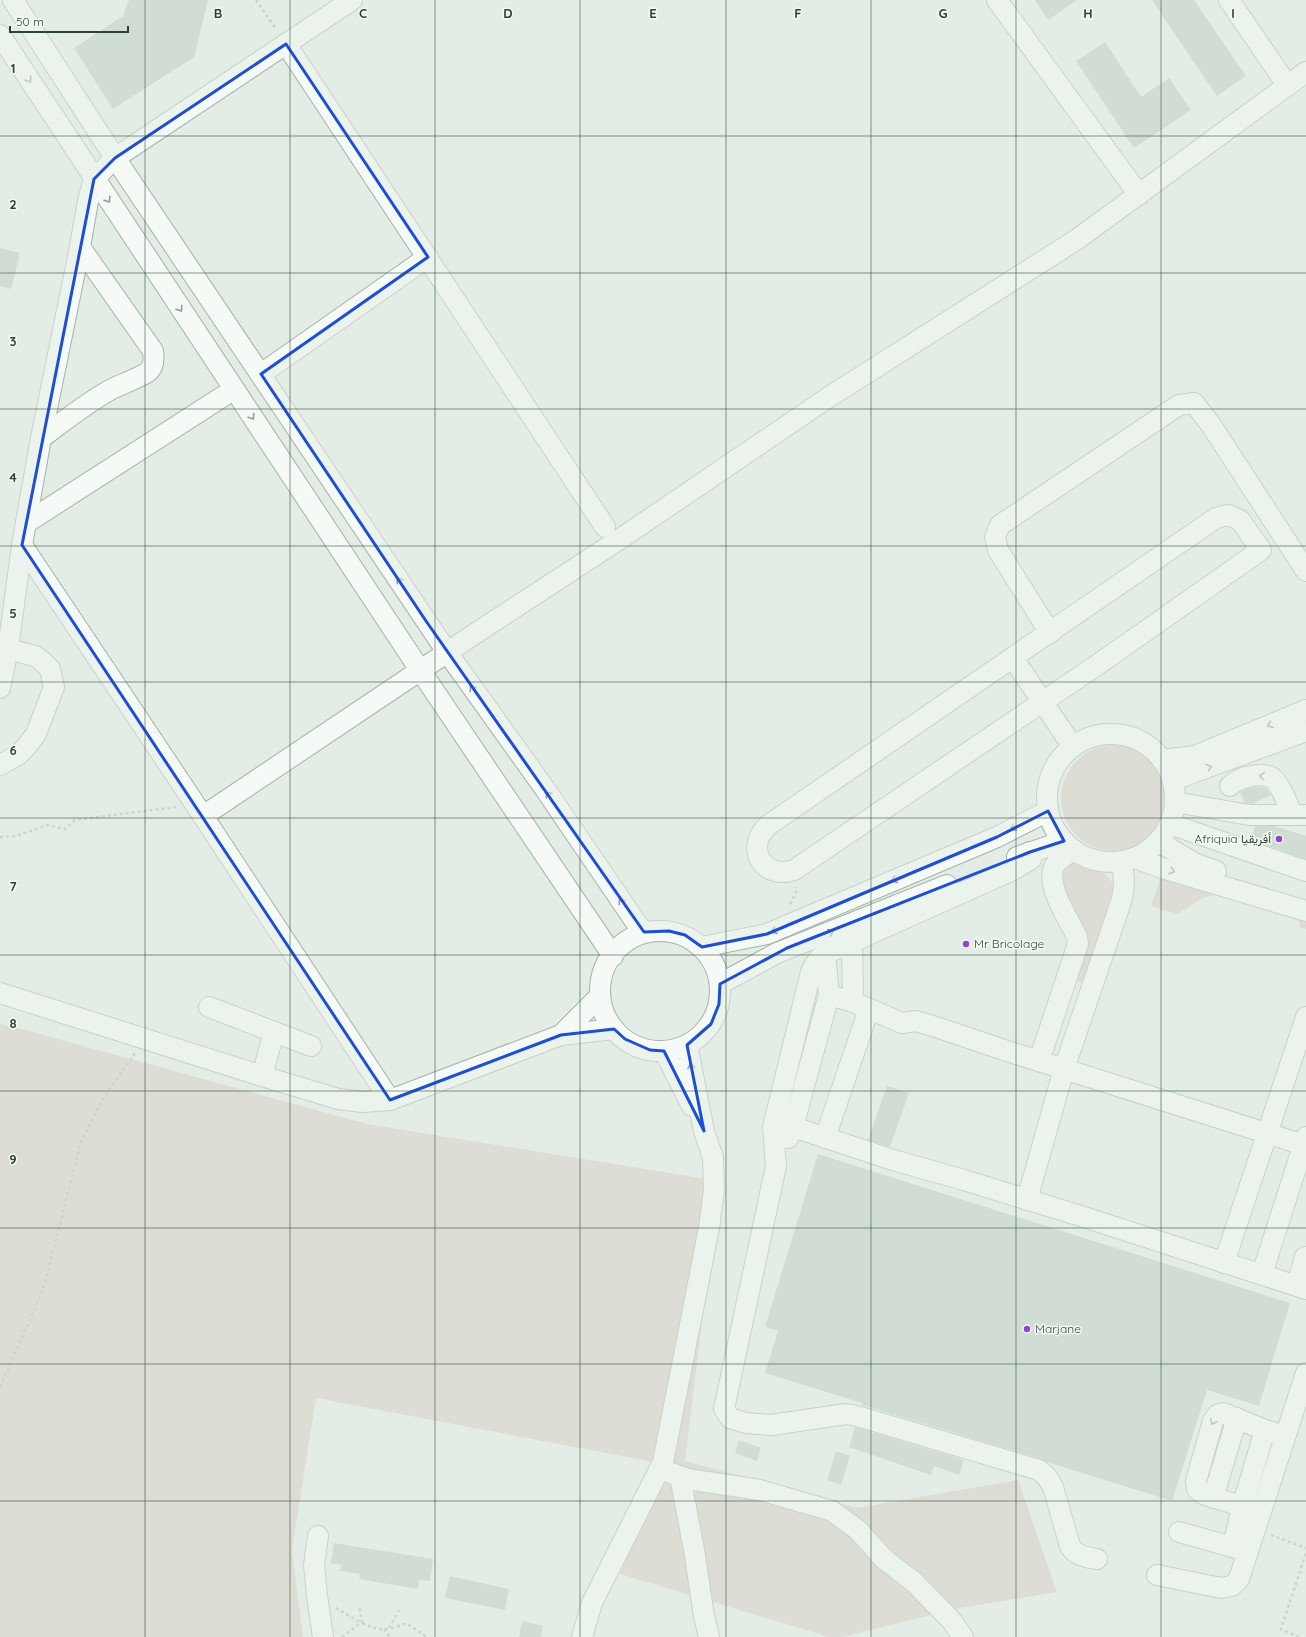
<svg xmlns="http://www.w3.org/2000/svg" width="1306" height="1637" font-family="Quicksand,Vazirmatn,sans-serif">
<style>
.green{fill:#d6cbc4}
.building{fill:#bacabe}
.lines{fill:none;stroke-linecap:round;stroke-linejoin:round}
.minor-casing{stroke:#a4b3a8;stroke-width:22}
.path{stroke:#adb9b0;stroke-width:2.5;stroke-dasharray:3 3;stroke-linecap:butt}
.minor{stroke:#f6faf7;stroke-width:20}
.oneway{stroke:#90a094}
.marked{fill:none;stroke:#1d4ed8;stroke-width:3;stroke-linejoin:round}
.grid{fill:none;stroke:#2a4532;stroke-width:1;stroke-opacity:0.55}
.poi-dot{fill:#8f44d4;stroke:#f3f9f4;stroke-width:1.5}
.labels{text-anchor:middle;stroke-width:3;stroke-linejoin:round;paint-order:stroke}
.poi-label{font-size:12px;fill:#2a4532;stroke:#f3f9f4;text-anchor:start}
.grid-label{font-size:13px;text-anchor:middle;font-weight:bold;fill:#2a4532;stroke:#f3f9f4;stroke-width:3;stroke-linejoin:round;paint-order:stroke}
</style>
<rect width="100%" height="100%" fill="#e3ece5"/>
<g class="green">
<circle cx="1114" cy="798" r="53"/>
<path d="M1072,859c17,5 41,12 42,32l-28,93 -15,-5 -5,-82 -9,-29z"/>
<polygon points="1163,870 1306,916 1306,929 1300,928 1299,921 1217,894 1201,899 1178,914 1151,906"/>
<polygon points="0,1023 367,1124 719,1181 685,1461 857,1508 1018,1480 1057,1592 955,1609 842,1637 829,1637 620,1574 659,1463 316,1398 292,1550 303,1637 0,1637"/>
</g>
<g class="building">
<polygon points="129,0 208,0 194,57 113,109 74,48 123,16"/>
<polygon points="1035,0 1077,0 1048,20"/>
<polygon points="1152,0 1194,0 1246,76 1217,96"/>
<polygon points="1105,42 1141,97 1169,78 1191,110 1134,148 1076,61"/>
<polygon points="0,248 20,253 11,289 0,286"/>
<polygon points="1263,787 1266,788 1271,795 1252,804 1245,803 1240,792 1249,788"/>
<polygon points="1255,826 1274,826 1306,836 1306,859 1251,840"/>
<polygon points="887,1086 909,1093 890,1147 868,1140"/>
<polygon points="818,1154 1290,1303 1259,1406 1207,1390 1172,1501 1047,1462 1042,1459 862,1405 862,1403 765,1373 778,1331 765,1327"/>
<polygon points="855,1427 964,1460 959,1475 934,1466 931,1475 849,1447"/>
<polygon points="739,1440 761,1448 757,1461 735,1453"/>
<polygon points="836,1451 850,1456 841,1485 827,1480"/>
<polygon points="334,1543 433,1559 430,1581 419,1580 418,1589 359,1579 360,1574 340,1571 341,1565 331,1563"/>
<polygon points="450,1576 509,1589 505,1610 445,1598"/>
<polygon points="522,1621 543,1626 541,1637 519,1637"/>
</g>
<g class="lines">
<g class="minor-casing">
<g id="minor">
<polyline points="13,0 115,158 447,652 545,789 637,924 644,932"/>
<polyline points="997,0 1139,195"/>
<polyline points="1229,0 1287,85"/>
<polyline points="0,35 420,670 613,956"/>
<polyline points="286,44 605,527"/>
<polyline points="261,374 428,257"/>
<path d="M41,438c22,-16 44,-34 69,-48 9,-5 32,-13 39,-19 5,-5 5,-13 4,-20l-73,-104"/>
<path d="M1228,515l12,5 21,30 -161,113 -306,207c-32,11 -51,-25 -24,-46l446,-306z"/>
<polyline points="26,523 233,390"/>
<polyline points="22,545 203,816 390,1100"/>
<polyline points="1050,633 998,550 995,537 1000,525 1179,405 1194,403 1211,425 1306,571"/>
<polyline points="1013,658 1073,747"/>
<polyline points="0,688 8,649 22,545 41,438 80,247 88,201 94,179 115,158 352,0"/>
<circle cx="1111" cy="798" r="64"/>
<polyline points="1162,760 1195,756 1306,710"/>
<polyline points="0,765 18,755 26,747 36,734 54,687 50,669 43,662 35,656 8,649"/>
<polyline points="1173,780 1306,731"/>
<path d="M1230,786c6,-6 14,-9 22,-10 7,-1 13,-2 19,1 9,5 17,28 21,37"/>
<polyline points="1175,802 1249,815 1306,815"/>
<polyline points="203,816 476,633 617,541 829,397 1076,240 1306,72"/>
<polyline points="1170,824 1306,871"/>
<polyline points="1159,842 1196,864 1216,871"/>
<path d="M1030,852l1,7 -18,11 -188,84c-7,4 -10,10 -14,18l-38,155 3,39 -52,243 6,9 16,5 25,2 75,-11 11,2 182,54 8,7 6,10 17,59c6,10 16,11 27,13"/>
<polyline points="1017,857 1064,841"/>
<polyline points="1135,858 1162,868 1306,911"/>
<circle cx="660" cy="991" r="60"/>
<polyline points="852,942 853,1002"/>
<polyline points="702,947 767,934 997,837 1048,811"/>
<polyline points="720,984 777,953 947,885"/>
<polyline points="0,993 262,1076 338,1099 363,1102 390,1100 561,1035 614,1029"/>
<polyline points="829,995 853,1002 902,1023 916,1021 939,1028 1007,1051 1304,1145"/>
<polyline points="209,1007 311,1046"/>
<polyline points="561,1035 600,996"/>
<polyline points="664,1051 692,1106"/>
<path d="M1039,1061l39,-117 -1,-7c-8,-18 -33,-52 -22,-72 4,-7 13,-11 19,-15"/>
<polyline points="262,1076 274,1032"/>
<polyline points="793,1127 893,1160 964,1180 1087,1218 1306,1289"/>
<polyline points="788,1138 793,1127 829,995 825,954"/>
<polyline points="825,1138 869,1009"/>
<path d="M1027,1200l37,-131 58,-170c3,-14 3,-24 -1,-37"/>
<polyline points="1224,1263 1306,1017"/>
<polyline points="1262,1274 1306,1137"/>
<polyline points="1297,1285 1305,1257"/>
<polyline points="660,1469 687,1479 760,1490 832,1511 858,1530 884,1559 914,1582 951,1620 963,1637"/>
<polyline points="680,1476 694,1550 704,1616 709,1637"/>
<polyline points="1213,1498 1237,1418"/>
<polyline points="1260,1512 1203,1494 1197,1489 1196,1481 1213,1421 1217,1415 1223,1413 1265,1430 1285,1436"/>
<polyline points="1179,1532 1246,1551"/>
<polyline points="318,1536 314,1565 317,1596 323,1637"/>
<polyline points="1233,1547 1242,1507 1265,1430"/>
<polyline points="1157,1575 1221,1588 1232,1586 1239,1579 1306,1373"/>
<polyline points="582,1637 592,1603 663,1462 709,1228 714,1190 713,1158 704,1131 687,1045"/>
</g>
</g>
<g class="path">
<polyline points="256,0 276,29"/>
<polyline points="0,837 16,836 47,825 65,829 75,820 176,807"/>
<polyline points="790,904 796,893 795,887"/>
<polyline points="0,1387 43,1290 81,1142 104,1097 135,1053"/>
<polyline points="1271,1535 1306,1548"/>
<path d="M336,1608c12,7 34,22 48,21 8,0 15,-4 22,-5l3,1 18,12"/>
<polyline points="389,1628 399,1610"/>
<polyline points="384,1629 390,1637"/>
<polyline points="342,1637 362,1622 359,1605"/>
<polyline points="1299,1637 1281,1629 1306,1553"/>
</g>
<use href="#minor" class="minor"/>
</g>
<defs><path id="oneway-chevron" d="M-2-3.5L2.5 0L-2 3.5" fill="none" stroke-width="1.6" stroke-linecap="round" stroke-linejoin="round"/></defs>
<g class="oneway">
<use href="#oneway-chevron" transform="translate(29 80) rotate(57)"/>
<use href="#oneway-chevron" transform="translate(108 200) rotate(57)"/>
<use href="#oneway-chevron" transform="translate(180 309) rotate(57)"/>
<use href="#oneway-chevron" transform="translate(252 417) rotate(56)"/>
<use href="#oneway-chevron" transform="translate(399 580) rotate(-124)"/>
<use href="#oneway-chevron" transform="translate(472 688) rotate(-125)"/>
<use href="#oneway-chevron" transform="translate(1270 725) rotate(157)"/>
<use href="#oneway-chevron" transform="translate(1209 767) rotate(-20)"/>
<use href="#oneway-chevron" transform="translate(1262 776) rotate(-177)"/>
<use href="#oneway-chevron" transform="translate(548 794) rotate(-125)"/>
<use href="#oneway-chevron" transform="translate(1013 828) rotate(153)"/>
<use href="#oneway-chevron" transform="translate(1172 871) rotate(16)"/>
<use href="#oneway-chevron" transform="translate(894 880) rotate(157)"/>
<use href="#oneway-chevron" transform="translate(621 901) rotate(-124)"/>
<use href="#oneway-chevron" transform="translate(774 931) rotate(157)"/>
<use href="#oneway-chevron" transform="translate(831 932) rotate(-22)"/>
<use href="#oneway-chevron" transform="translate(691 1066) rotate(-101)"/>
<use href="#oneway-chevron" transform="translate(1213 1422) rotate(113)"/>
</g>
<path d="M0 0H1306V1637H0ZM286,44l142,213 -167,117 165,247 218,311 25,-1 16,4 17,12 65,-13 230,-97 51,-26 16,30 -34,11 -243,96 -67,36 -1,20 -8,20 -24,21 17,86 -40,-80 -14,-1 -25,-11 -11,-10 -53,6 -171,65 -368,-555 72,-366 21,-21z" fill="#e3ece5" fill-opacity=".55" fill-rule="evenodd"/>
<path class="marked" d="M286,44l142,213 -167,117 165,247 218,311 25,-1 16,4 17,12 65,-13 230,-97 51,-26 16,30 -34,11 -243,96 -67,36 -1,20 -8,20 -24,21 17,86 -40,-80 -14,-1 -25,-11 -11,-10 -53,6 -171,65 -368,-555 72,-366 21,-21z"/>
<path class="grid" d="M145,0v1637M290,0v1637M435,0v1637M580,0v1637M726,0v1637M871,0v1637M1016,0v1637M1161,0v1637M0,136h1306M0,273h1306M0,409h1306M0,546h1306M0,682h1306M0,818h1306M0,955h1306M0,1091h1306M0,1228h1306M0,1364h1306M0,1501h1306"/>
<g class="poi-dot">
<circle cx="1279" cy="839" r="4"/>
<circle cx="966" cy="944" r="4"/>
<circle cx="1027" cy="1329" r="4"/>
</g>
<g class="labels">
<g class="poi-label">
<text x="1271" y="843" text-anchor="end">Afriquia أفريقيا</text>
<text x="974" y="948">Mr Bricolage</text>
<text x="1035" y="1333">Marjane</text>
</g>
</g>
<g class="grid-label">
<text x="218" y="18">B</text>
<text x="363" y="18">C</text>
<text x="508" y="18">D</text>
<text x="653" y="18">E</text>
<text x="798" y="18">F</text>
<text x="943" y="18">G</text>
<text x="1088" y="18">H</text>
<text x="1233" y="18">I</text>
<text x="13" y="73">1</text>
<text x="13" y="209">2</text>
<text x="13" y="346">3</text>
<text x="13" y="482">4</text>
<text x="13" y="618">5</text>
<text x="13" y="755">6</text>
<text x="13" y="891">7</text>
<text x="13" y="1028">8</text>
<text x="13" y="1164">9</text>
</g>
<path d="M10 26v6h118v-6" fill="none" stroke="#2a4532" stroke-width="2"/>
<text x="16" y="26" font-size="12" fill="#2a4532" stroke="#f3f9f4" stroke-width="3" paint-order="stroke">50 m</text>
</svg>
